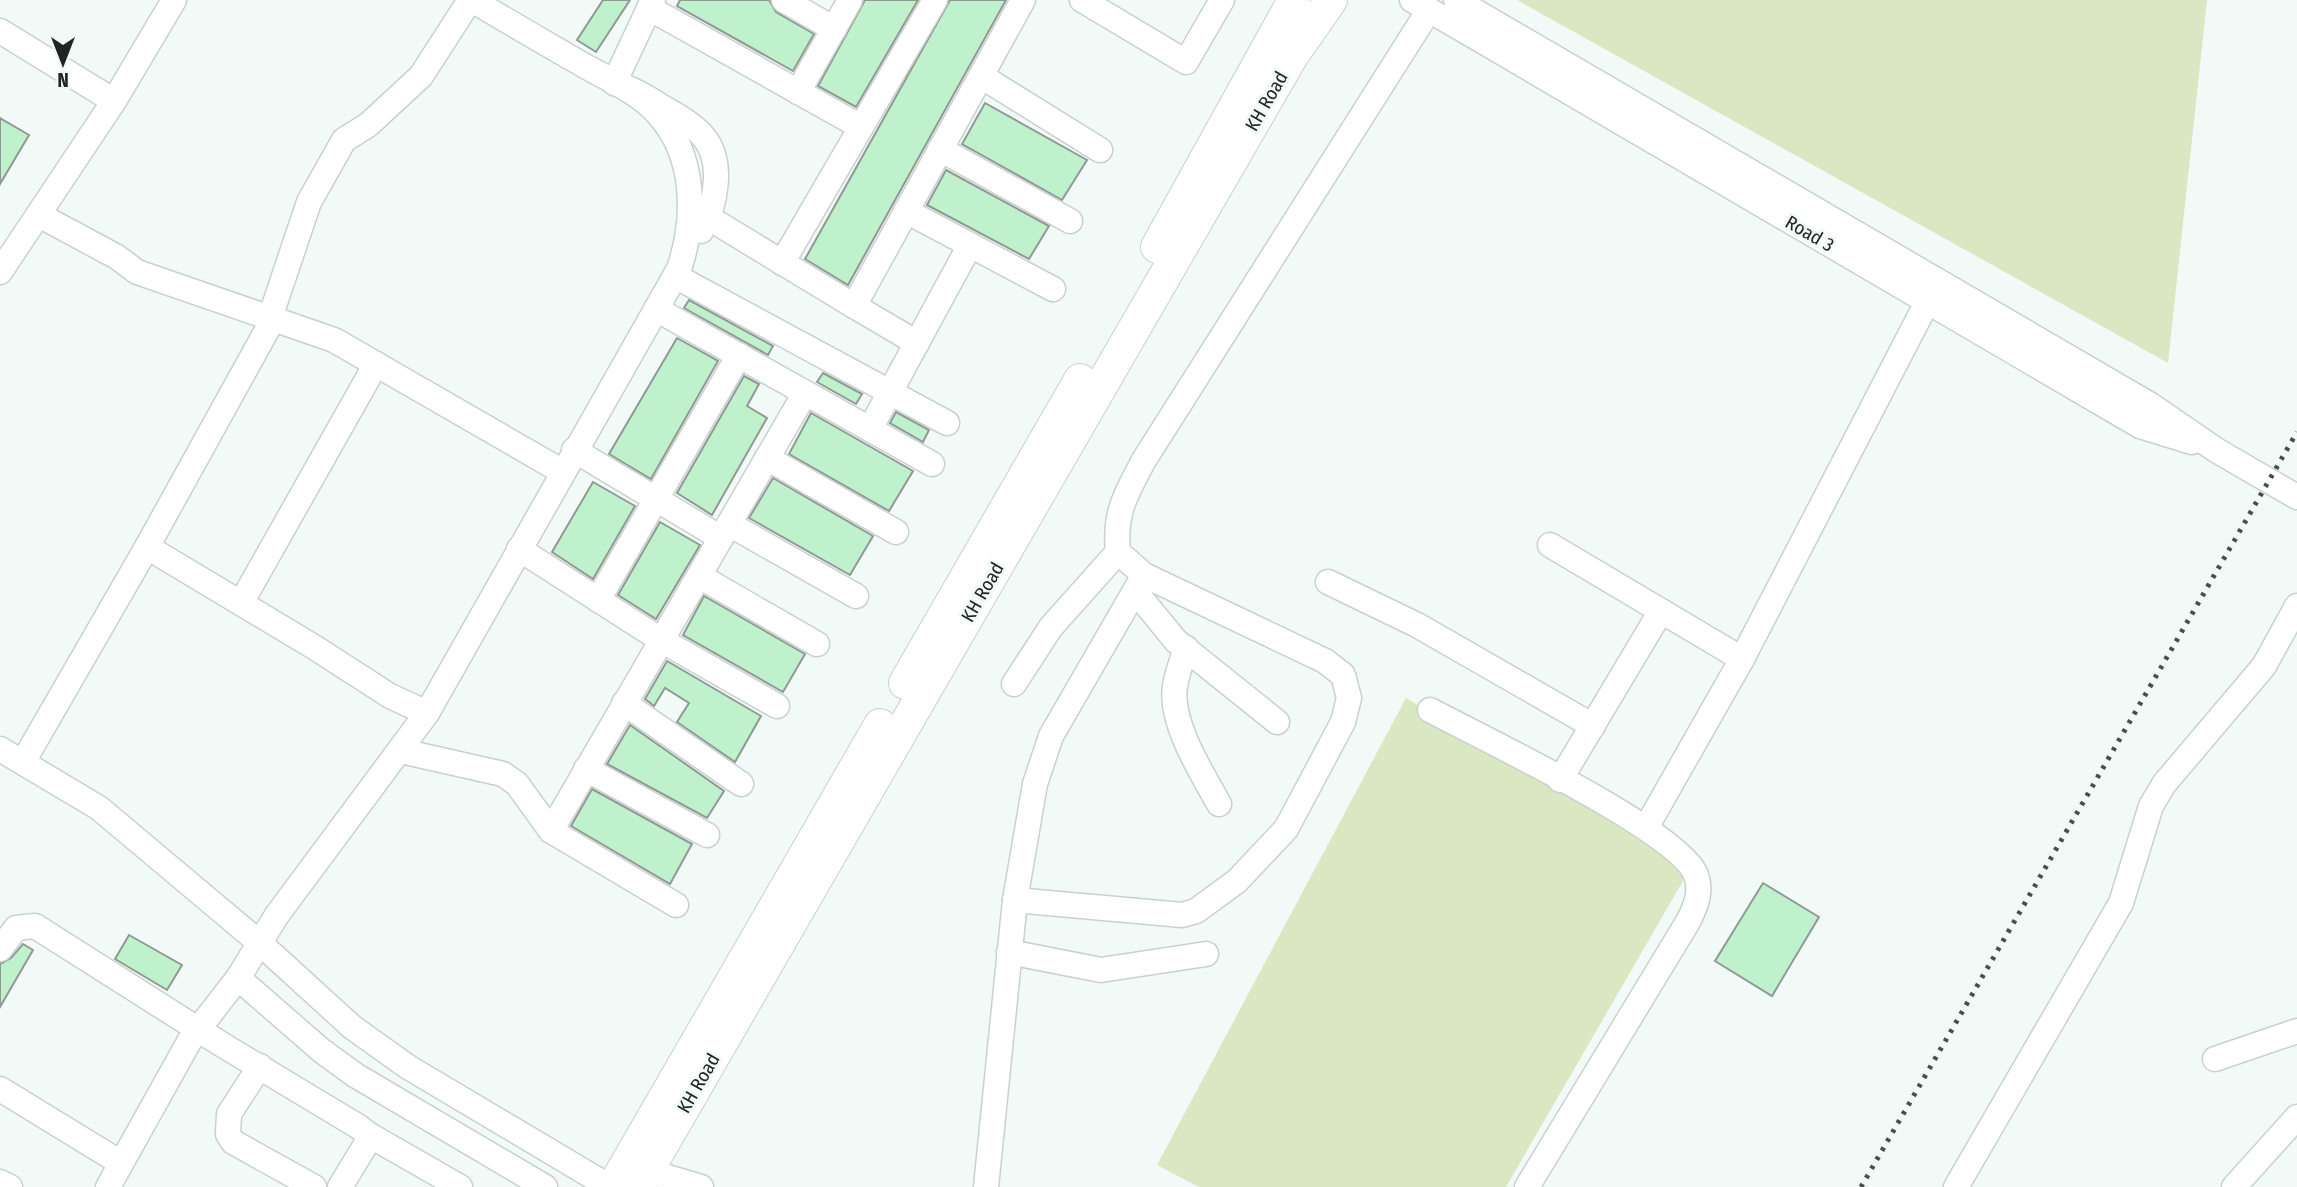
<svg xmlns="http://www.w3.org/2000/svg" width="2297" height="1187" font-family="'Fira Sans Condensed',sans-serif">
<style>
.green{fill:#d9e7c2}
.building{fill:#bff1cc;stroke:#929894;stroke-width:2}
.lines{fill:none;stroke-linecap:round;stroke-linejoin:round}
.minor-casing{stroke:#c9d1cf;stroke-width:27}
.major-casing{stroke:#c9d1cf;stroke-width:34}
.minor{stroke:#fff;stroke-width:24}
.major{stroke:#fff;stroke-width:32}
.rail{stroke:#494d4d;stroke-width:5;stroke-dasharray:3.5 7;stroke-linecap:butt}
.labels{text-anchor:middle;stroke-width:6;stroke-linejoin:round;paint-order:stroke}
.street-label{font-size:19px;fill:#212424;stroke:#f2faf8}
</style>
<rect width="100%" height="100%" fill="#f2faf8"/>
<g class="green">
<polygon points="1517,0 2207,0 2168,363"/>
<polygon points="1406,698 1691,867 1506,1187 1199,1187 1157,1165"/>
</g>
<g class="building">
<polygon points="603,0 630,0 596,52 577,40"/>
<polygon points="680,0 769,0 776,12 814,34 793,71 677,6"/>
<polygon points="865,0 918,0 856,107 818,86"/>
<polygon points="950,0 1006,0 848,285 805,259"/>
<polygon points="985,103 1087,160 1062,200 962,144"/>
<polygon points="0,118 29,135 0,184"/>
<polygon points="946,170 1049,226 1029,259 927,205"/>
<polygon points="689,300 773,346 768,355 684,308"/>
<polygon points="677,338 718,361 651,479 609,454"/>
<polygon points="823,373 862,394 856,404 817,382"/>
<polygon points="744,376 759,384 747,406 767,418 712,515 677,493"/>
<polygon points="896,412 929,430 923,442 890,423"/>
<polygon points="811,413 913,471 889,511 789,454"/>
<polygon points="773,478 873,536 850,575 749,518"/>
<polygon points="593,482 635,506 593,579 552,552"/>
<polygon points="660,522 700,545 656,619 618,595"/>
<polygon points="704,596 805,654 783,692 683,635"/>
<polygon points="667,661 761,716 735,762 677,722 689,703 665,688 654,706 645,699"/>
<polygon points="630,725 724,791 707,818 607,764"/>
<polygon points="592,789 692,844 670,884 571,826"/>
<polygon points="1763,883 1819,917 1772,996 1715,961"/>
<polygon points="129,935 182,965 167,990 115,959"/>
<polygon points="23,944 33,950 0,1007 0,964 11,958"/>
</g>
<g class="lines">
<g class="minor-casing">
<g id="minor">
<path d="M653,0l-39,83c18,5 33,14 48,24 14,8 29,16 40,28 23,25 14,70 -1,96"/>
<polyline points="784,0 834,29"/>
<polyline points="1082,0 1186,62 1222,0"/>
<polyline points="1412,0 2140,426 2192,442"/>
<polyline points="1456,0 2149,404 2216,450 2297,497"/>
<polyline points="649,8 861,127"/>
<polyline points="0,31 114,101"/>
<polyline points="981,76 1100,150"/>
<polyline points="798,92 850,0"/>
<polyline points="940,149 1070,221"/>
<polyline points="906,211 1053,289"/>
<polyline points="39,215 117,257 137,272 334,340 563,472"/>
<polyline points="709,218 854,306 1023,0"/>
<polyline points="782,263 935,0"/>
<polyline points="0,272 114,101 174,0"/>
<polyline points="675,276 947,423"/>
<polyline points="854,306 917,343"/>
<polyline points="656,309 932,464"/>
<polyline points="870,429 970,245"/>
<polyline points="574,450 721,538"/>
<polyline points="767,458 896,532"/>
<polyline points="729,524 856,596"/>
<polyline points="1550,545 1742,659"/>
<polyline points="147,547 314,647 390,696 427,713"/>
<polyline points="519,549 661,640 777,706"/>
<polyline points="699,576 817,644"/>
<polyline points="1328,582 1417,625 1593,726"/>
<polyline points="1135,591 1176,641 1277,722"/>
<polyline points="598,600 739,355"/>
<polyline points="241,603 376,364"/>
<path d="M1186,648c-4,13 -9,25 -11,38 -6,36 27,87 44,118"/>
<polyline points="1014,684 1051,627 1118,552"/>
<polyline points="624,703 741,784"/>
<path d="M1430,710c50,27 249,121 266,165 6,17 0,30 -7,45l-162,267"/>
<polyline points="0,749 99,808 261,944 352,1027 408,1067 610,1187"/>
<polyline points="401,751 503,774 517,784 551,831"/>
<polyline points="23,762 147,547 272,321 274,306 309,202 344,140 368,125 421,76 470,0"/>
<polyline points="586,769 707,835"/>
<polyline points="1560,780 1661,611"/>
<polyline points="1647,826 1742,659 1935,287"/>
<path d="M1015,900l167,15 14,-4 41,-30 49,-52 57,-107 6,-24 -6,-23 -18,-14 -181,-86 -26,-23c-4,-40 8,-58 26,-92l285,-450"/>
<polyline points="676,905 551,831 805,393"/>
<polyline points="0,949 16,928 35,926 221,1044 359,1127 371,1136 340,1187"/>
<polyline points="1009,952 1101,970 1206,954"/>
<polyline points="238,978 322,1051 355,1075 545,1187"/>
<polyline points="2215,1059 2297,1031"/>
<polyline points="260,1066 229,1114 228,1134 233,1142 314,1187"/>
<polyline points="0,1089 121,1163"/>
<polyline points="371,1136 460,1187"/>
<polyline points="647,1171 701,1187"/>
<polyline points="0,1182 10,1187"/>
<path d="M108,1187l82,-147 48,-62 39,-63 150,-202 252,-444c17,-51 17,-113 -21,-155 -20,-23 -55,-37 -80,-52 -36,-21 -71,-41 -106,-62"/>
<polyline points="986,1187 1015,900 1035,784 1051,736 1144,575"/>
<polyline points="1956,1187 2121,903 2151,806 2164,784 2264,666 2297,606"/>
<polyline points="2234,1187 2297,1117"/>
</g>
</g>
<g class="major-casing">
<g id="major">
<polyline points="1157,247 1294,0"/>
<polyline points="905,683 1080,380"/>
<polyline points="613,1187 880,725"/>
<polyline points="638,1187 1292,56 1331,0"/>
</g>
</g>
<use href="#minor" class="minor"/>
<use href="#major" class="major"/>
<polyline class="rail" points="1861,1187 2297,432"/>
</g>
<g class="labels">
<g class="street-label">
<text transform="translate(1266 101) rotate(-60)" y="7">KH Road</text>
<text transform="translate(1810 233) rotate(30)" y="7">Road 3</text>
<text transform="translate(982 592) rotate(-60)" y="7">KH Road</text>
<text transform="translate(698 1083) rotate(-60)" y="7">KH Road</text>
</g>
</g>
<g transform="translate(63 63) rotate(180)" stroke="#f2faf8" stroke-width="5" paint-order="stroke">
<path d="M0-5L12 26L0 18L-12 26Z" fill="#212424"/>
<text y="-10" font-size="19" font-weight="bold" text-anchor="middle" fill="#212424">N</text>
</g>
</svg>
